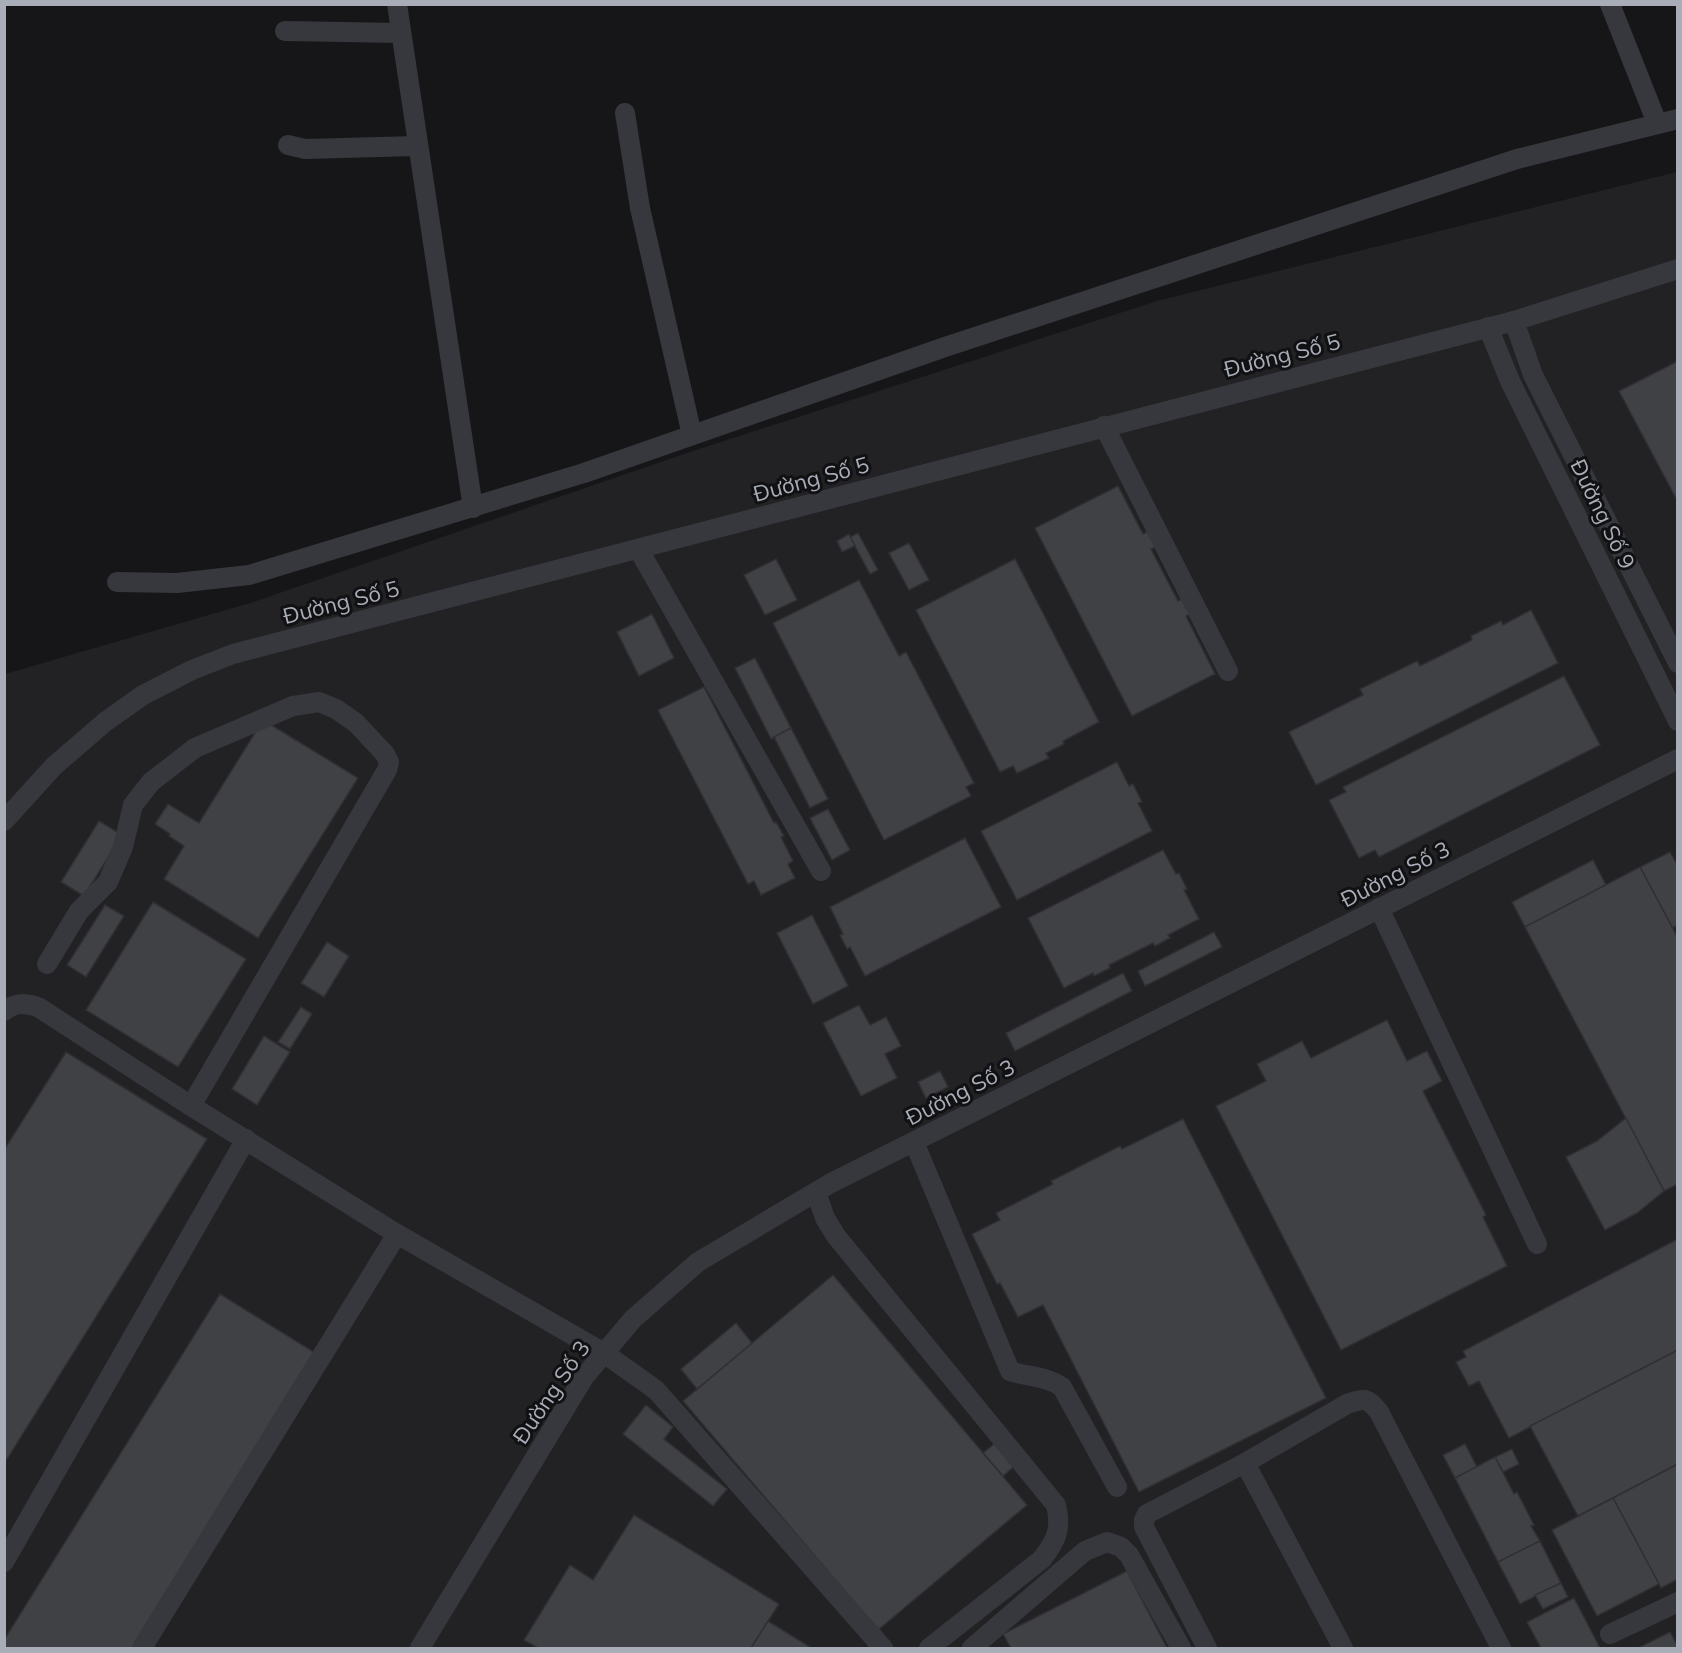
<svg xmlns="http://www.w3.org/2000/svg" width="1682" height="1653" font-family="Mulish,sans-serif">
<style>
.built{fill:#222225}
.building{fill:#404145;stroke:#303034;stroke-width:1.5}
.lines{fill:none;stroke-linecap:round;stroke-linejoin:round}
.minor{stroke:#37383d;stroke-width:20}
.labels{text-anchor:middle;stroke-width:6;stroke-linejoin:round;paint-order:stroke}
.street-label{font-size:22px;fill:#a8adb8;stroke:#111113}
</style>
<rect width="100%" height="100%" fill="#161618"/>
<polygon class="built" points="1677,172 1677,1648 5,1648 5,674 250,603 690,452 1157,301"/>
<g class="building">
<polygon points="1678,361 1678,502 1619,391"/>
<polygon points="1118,486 1143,534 1149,531 1157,546 1151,549 1178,601 1184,598 1192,613 1186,616 1215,674 1132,716 1035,528"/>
<polygon points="858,533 878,570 870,574 850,537"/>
<polygon points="849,534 855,546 842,552 837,541"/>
<polygon points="909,543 929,580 909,590 889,553"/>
<polygon points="776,559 797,600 765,615 744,575"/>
<polygon points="1015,559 1099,722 1063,741 1064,744 1046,753 1049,758 1017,773 1013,766 1000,772 916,610"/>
<polygon points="859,580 899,656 906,652 974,783 966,787 971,796 884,840 773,623"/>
<polygon points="1531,610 1558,663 1316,785 1289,732 1363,695 1360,689 1417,661 1420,666 1472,640 1471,636 1501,621 1503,625"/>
<polygon points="652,614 674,658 639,676 617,632"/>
<polygon points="755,658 791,728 771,739 735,668"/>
<polygon points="1564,676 1600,745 1379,857 1375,850 1359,858 1329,800 1346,792 1343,787"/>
<polygon points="704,687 774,823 776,822 784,836 781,837 793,861 788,864 795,878 761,895 754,881 748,884 658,710"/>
<polygon points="263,720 358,778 258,938 164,879 184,846 169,836 170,834 155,824 168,804 199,823"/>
<polygon points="791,728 828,799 810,808 774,737"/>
<polygon points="1117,762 1129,786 1133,784 1142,802 1138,803 1152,831 1017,900 981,831"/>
<polygon points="828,809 850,850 832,860 810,818"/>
<polygon points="99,821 122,835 84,896 61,882"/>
<polygon points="965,838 1001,907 865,976 850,947 847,949 840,935 843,934 830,907"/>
<polygon points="1163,850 1176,874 1179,873 1187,889 1184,890 1199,919 1168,935 1170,938 1155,946 1153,943 1109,965 1110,968 1094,976 1093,973 1064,988 1028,918"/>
<polygon points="1670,852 1678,866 1678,925 1672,928 1640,867"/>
<polygon points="1593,860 1606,885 1525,927 1512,902"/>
<polygon points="1640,867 1678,938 1678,1184 1664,1191 1525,927"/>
<polygon points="153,902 246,959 178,1067 86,1010"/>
<polygon points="105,905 124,916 86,977 67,965"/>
<polygon points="812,915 848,986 813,1004 777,933"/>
<polygon points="1214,932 1222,947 1145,986 1138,971"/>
<polygon points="327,942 349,956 324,997 301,983"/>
<polygon points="1123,973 1132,991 1015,1051 1006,1033"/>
<polygon points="859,1005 870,1025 886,1017 901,1046 885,1054 897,1078 861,1096 823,1023"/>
<polygon points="301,1007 312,1014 290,1049 278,1042"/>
<polygon points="1387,1020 1407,1061 1427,1051 1442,1081 1423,1091 1486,1215 1483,1217 1507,1266 1341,1350 1216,1106 1266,1081 1257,1064 1302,1041 1311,1058"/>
<polygon points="264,1036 290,1052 257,1105 232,1089"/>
<polygon points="66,1052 207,1139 4,1464 4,1150"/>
<polygon points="940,1071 948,1087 926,1098 918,1082"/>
<polygon points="1626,1118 1664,1191 1637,1213 1605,1230 1566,1157 1597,1141"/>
<polygon points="1183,1119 1326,1398 1139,1492 1043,1305 1018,1317 1000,1283 997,1284 972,1234 1000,1220 996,1213 1053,1184 1051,1181 1120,1146 1122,1149"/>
<polygon points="1678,1239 1678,1350 1509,1438 1479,1381 1469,1386 1456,1362 1466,1357 1463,1351"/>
<polygon points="833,1275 1027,1505 878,1630 683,1401"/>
<polygon points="220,1294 317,1354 133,1648 4,1648 4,1640"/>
<polygon points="736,1323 752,1343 697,1389 681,1369"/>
<polygon points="1678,1350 1678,1464 1578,1516 1530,1426"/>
<polygon points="646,1405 673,1427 664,1439 727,1489 713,1506 623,1434"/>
<polygon points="999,1440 1018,1463 1003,1476 983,1453"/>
<polygon points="1465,1444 1477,1467 1455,1478 1443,1455"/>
<polygon points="1512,1449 1519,1464 1503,1472 1495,1457"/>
<polygon points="1495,1457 1514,1494 1517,1492 1534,1525 1531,1526 1540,1541 1498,1562 1455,1478"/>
<polygon points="1678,1464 1678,1579 1661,1588 1613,1498"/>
<polygon points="1613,1498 1659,1584 1597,1616 1552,1530"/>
<polygon points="634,1515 779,1604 751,1648 538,1648 524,1640 570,1565 593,1580"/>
<polygon points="1540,1541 1561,1583 1520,1604 1498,1562"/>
<polygon points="1127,1571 1167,1648 1011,1648 1003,1634"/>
<polygon points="1561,1583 1568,1597 1543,1609 1535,1595"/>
<polygon points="1574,1598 1600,1648 1541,1648 1527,1622"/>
<polygon points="768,1621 810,1647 809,1648 751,1648"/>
<polygon points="1670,1632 1678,1647 1674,1648 1638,1648"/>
</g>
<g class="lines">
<g class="minor">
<polyline points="397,4 473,508"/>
<polyline points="1610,4 1657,123"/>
<polyline points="285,31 400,33"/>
<polyline points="625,113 640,208 692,435"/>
<polyline points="288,145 305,149 417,146"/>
<polyline points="1514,321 1533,375 1678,663"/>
<polyline points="1488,327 1510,381 1678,721"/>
<polyline points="1104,426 1228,671"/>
<polyline points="639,550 821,871"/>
<polyline points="117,582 177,583 249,575 584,473 945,347 1517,159 1678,119"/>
<polyline points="4,821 54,766 105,722 143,695 192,670 233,654 1514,321 1678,269"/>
<polyline points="1379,908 1537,1244"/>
<polyline points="47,964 79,911 108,882 123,847 133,805 151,782 195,748 293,706 319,702 336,709 356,723 385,754 389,762 387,770 191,1106"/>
<path d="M4,1011c12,-9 20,-8 34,-4l153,99 206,128 207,119 52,37 227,258"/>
<path d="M914,1142l96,229c18,6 36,5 52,16l55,100"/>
<path d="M816,1192l9,26 11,18 220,269c6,24 0,36 -14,54l-113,89"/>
<polyline points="1245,1463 1343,1648"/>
<polyline points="4,1562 246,1139"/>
<polyline points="1610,1634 1678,1602"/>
<polyline points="142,1648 397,1234"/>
<polyline points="420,1648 584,1377 633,1319 698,1262 831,1183 1678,759"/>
<polyline points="972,1648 1085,1551 1107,1542 1121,1547 1129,1555 1181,1648"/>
<path d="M1207,1648l-63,-121v-7l3,-6 98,-51 102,-59c17,-6 20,-7 32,8l122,236"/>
</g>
</g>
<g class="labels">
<g class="street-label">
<text transform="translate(1282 355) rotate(-14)" y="8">Đường Số 5</text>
<text transform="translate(811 479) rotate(-15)" y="8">Đường Số 5</text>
<text transform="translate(1603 514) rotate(64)" y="8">Đường Số 9</text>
<text transform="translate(341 602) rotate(-14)" y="8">Đường Số 5</text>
<text transform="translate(1395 874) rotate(-27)" y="8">Đường Số 3</text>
<text transform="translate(960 1092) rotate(-27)" y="8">Đường Số 3</text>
<text transform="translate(551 1392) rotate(-56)" y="8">Đường Số 3</text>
</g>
</g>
<rect width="1682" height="1653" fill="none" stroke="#a8adb8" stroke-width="12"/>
</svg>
